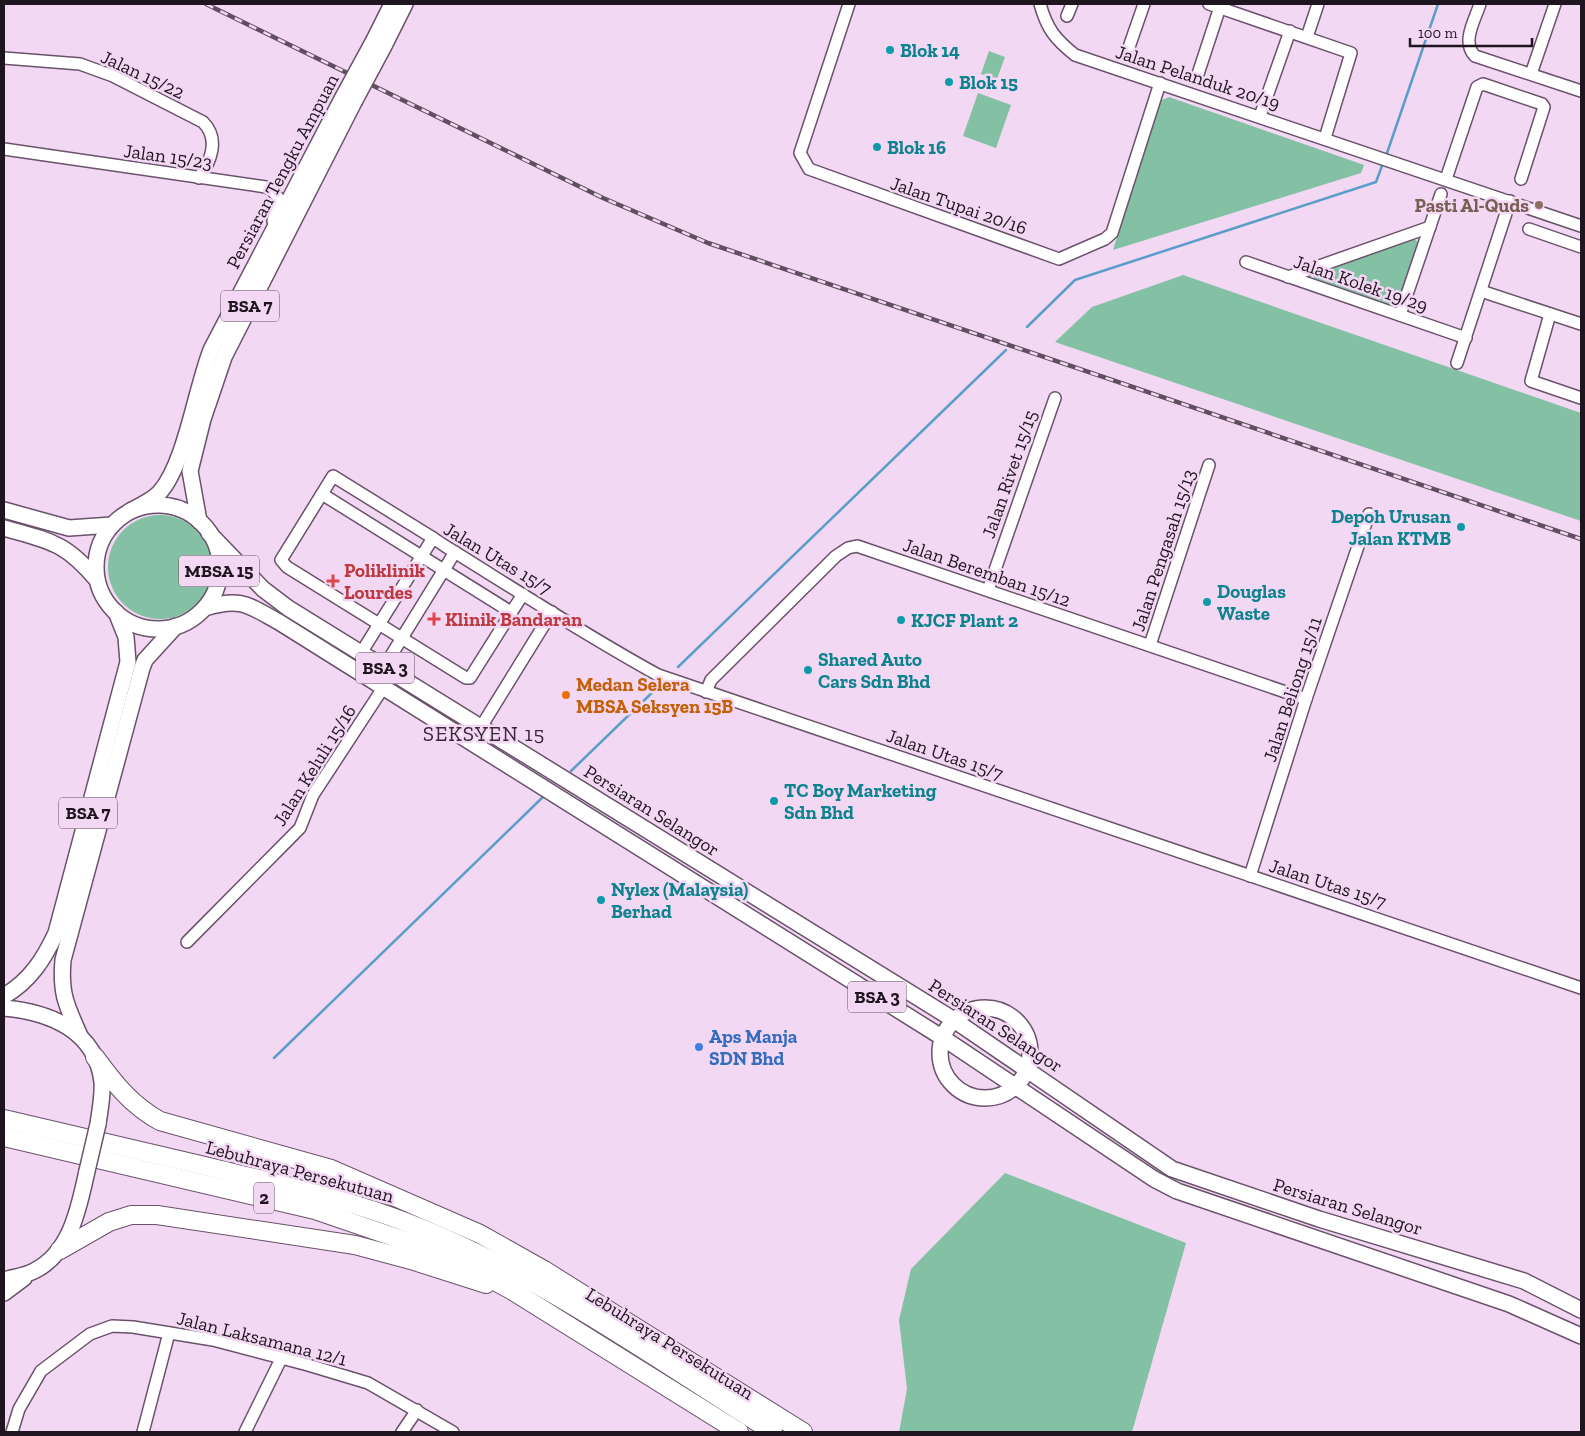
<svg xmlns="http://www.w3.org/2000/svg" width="1585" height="1436" font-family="'Zilla Slab',serif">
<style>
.green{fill:#84c0a4}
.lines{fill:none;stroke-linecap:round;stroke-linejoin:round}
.stream{stroke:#5a9dc9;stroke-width:2.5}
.minor-casing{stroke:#69526a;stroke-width:14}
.major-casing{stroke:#69526a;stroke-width:18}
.highway-casing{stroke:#69526a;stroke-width:20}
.minor{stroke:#fff;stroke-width:11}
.major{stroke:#fff;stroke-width:15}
.highway{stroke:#fff;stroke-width:18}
.rail-casing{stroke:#5f4f5f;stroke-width:4.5}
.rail{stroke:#f3d8f4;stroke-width:2.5;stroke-dasharray:8;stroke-linecap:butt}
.major-bridge-casing{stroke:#69526a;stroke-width:18;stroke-linecap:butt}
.major-bridge{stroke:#fff;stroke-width:15}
.culture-dot{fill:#0f9aa8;stroke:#f3d8f4;stroke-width:2}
.education-dot{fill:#8d6e63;stroke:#f3d8f4;stroke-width:2}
.health-dot{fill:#e0444e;stroke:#f3d8f4;stroke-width:2}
.food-dot{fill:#e8710a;stroke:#f3d8f4;stroke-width:2}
.shop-dot{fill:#3f7fe0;stroke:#f3d8f4;stroke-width:2}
.labels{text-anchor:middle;stroke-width:5;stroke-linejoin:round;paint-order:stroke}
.shield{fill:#f3d8f4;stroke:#5f505f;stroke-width:1}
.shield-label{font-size:18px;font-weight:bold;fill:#1f151f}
.culture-label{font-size:19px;font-weight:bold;fill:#0d838f;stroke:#f3d8f4;text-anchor:start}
.street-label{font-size:19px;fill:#1f151f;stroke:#f3d8f4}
.education-label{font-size:19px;font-weight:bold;fill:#785e54;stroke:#f3d8f4;text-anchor:end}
.health-label{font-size:19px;font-weight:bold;fill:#be3a42;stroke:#f3d8f4;text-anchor:start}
.food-label{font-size:19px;font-weight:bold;fill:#c56008;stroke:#f3d8f4;text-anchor:start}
.shop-label{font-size:19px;font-weight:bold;fill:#366cbe;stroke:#f3d8f4;text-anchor:start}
.quarter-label{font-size:21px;letter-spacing:1px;fill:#3b273c;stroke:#f3d8f4}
</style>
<rect width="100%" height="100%" fill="#f3d8f4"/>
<g class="green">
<polygon points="989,51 1005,57 997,79 981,74"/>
<polygon points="978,93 1011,105 996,148 963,136"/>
<polygon points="1169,97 1364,165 1361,173 1113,250 1160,101"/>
<polygon points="1411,236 1420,244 1400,304 1392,308 1314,280 1312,272"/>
<polygon points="1183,275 1581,413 1581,521 1055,342 1092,307"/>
<circle cx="160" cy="567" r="52"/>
<polygon points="1005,1173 1186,1243 1132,1432 899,1432 907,1389 899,1320 911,1269"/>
</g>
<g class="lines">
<g class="stream">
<polyline points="1386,156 1438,4"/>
<polyline points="1027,327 1075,280 1376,182 1383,163"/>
<polyline points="678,667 1006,350"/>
<polyline points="571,771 660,685"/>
<polyline points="274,1058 545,795"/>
</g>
<g class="minor-casing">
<g id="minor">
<polyline points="849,4 800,153 809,169 1059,259 1105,239 1112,233 1160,83"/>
<path d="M1040,4c7,25 15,35 35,51l506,171"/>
<polyline points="1209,4 1351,53 1325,138"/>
<path d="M1480,4c-5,16 -19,38 -5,52l106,35"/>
<polyline points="1067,16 1072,4"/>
<polyline points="1307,37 1318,4"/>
<polyline points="1128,50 1144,4"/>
<path d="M4,58l76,6 33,12 90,46c17,17 8,39 -4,56"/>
<polyline points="1198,74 1220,7"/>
<polyline points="1531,74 1555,4"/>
<polyline points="1260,116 1290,31"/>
<polyline points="4,149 266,187 272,190 279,199 273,221"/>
<polyline points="1446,179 1477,87 1483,84 1542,104 1544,107 1521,179"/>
<polyline points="1529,229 1581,247"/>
<polyline points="1246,262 1466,338"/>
<polyline points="1288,277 1430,227"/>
<polyline points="1481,291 1581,324"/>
<polyline points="1550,314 1531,381 1581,398"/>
<polyline points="1400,315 1441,194"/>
<polyline points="1457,363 1510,201"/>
<polyline points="322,494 511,612"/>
<polyline points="988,590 1055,398"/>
<path d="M523,594l-53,84h-4l-179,-111 -6,-7 52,-84 100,62 12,8c71,44 140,89 213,129l923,313"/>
<polyline points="1150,645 1209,465"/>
<polyline points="361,653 433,538"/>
<polyline points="384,667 455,552"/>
<polyline points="706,692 711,680 836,556 848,548 857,546 1306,699"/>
<polyline points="481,727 552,612"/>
<polyline points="1250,876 1306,699 1369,514"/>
<polyline points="187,942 300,828 313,795 383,688"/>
<polyline points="12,1432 19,1409 41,1371 90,1334 112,1326 133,1327 213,1340 308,1365 368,1383 453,1432"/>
<polyline points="143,1432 169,1333"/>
<polyline points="245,1432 282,1357"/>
<polyline points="402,1432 417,1410"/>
</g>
</g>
<g class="major-casing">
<g id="major">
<polyline points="374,40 392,4"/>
<polyline points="384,46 405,4"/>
<circle cx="158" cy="567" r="62"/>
<polyline points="4,510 69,528 112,525"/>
<path d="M130,511c10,-5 23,-11 30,-19 25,-28 36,-104 51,-142l132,-253"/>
<polyline points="199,521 190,471 203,419 224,357 354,102"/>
<path d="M4,528c46,13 61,14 93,52"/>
<polyline points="209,533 263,589 288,608 954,1020 1172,1169 1319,1219 1524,1281 1581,1310"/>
<path d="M205,608c36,-11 43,-3 74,14l664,416 211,141 23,12 332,113 72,32"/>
<path d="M4,996c26,-15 40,-37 52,-63l72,-271 -2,-25 -10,-25"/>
<path d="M4,1008c45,4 92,22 98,74 1,13 -2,28 -4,42"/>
<circle cx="985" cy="1053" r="45"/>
<path d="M80,1036c-13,-30 -20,-41 -17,-76l79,-292 3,-8 31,-34"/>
<path d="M4,1280c9,-3 21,-4 30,-9 37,-18 45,-64 53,-100"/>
<polyline points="4,1293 24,1278"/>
</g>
</g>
<g class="highway-casing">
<g id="highway">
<path d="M95,1057c19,26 36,48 65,64l171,48 149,65 64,36 259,162"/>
<path d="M4,1119c68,16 137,32 205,48 62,15 124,29 183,50 134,48 261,140 381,215"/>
<polyline points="4,1137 315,1210 426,1248 467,1266 513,1291 739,1432"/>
<polyline points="60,1250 109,1222 131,1215 157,1215 355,1245 411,1260 486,1284"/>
</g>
</g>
<use href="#minor" class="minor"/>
<use href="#major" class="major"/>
<use href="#highway" class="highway"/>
<g class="rail-casing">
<polyline id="rail" points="206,4 603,198 708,243 1581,539"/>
</g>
<use href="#rail" class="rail"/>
<g class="major-bridge-casing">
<g id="major-bridge">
<polyline points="343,97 374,40"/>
<polyline points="354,102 384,46"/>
<polyline points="87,1171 98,1124"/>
</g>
</g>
<use href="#major-bridge" class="major-bridge"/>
</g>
<g class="culture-dot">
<circle cx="890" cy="50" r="5"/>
<circle cx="949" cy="82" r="5"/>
<circle cx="877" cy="147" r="5"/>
<circle cx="1461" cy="527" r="5"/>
<circle cx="1207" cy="602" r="5"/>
<circle cx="901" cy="620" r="5"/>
<circle cx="808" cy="670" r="5"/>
<circle cx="774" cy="801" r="5"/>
<circle cx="601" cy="900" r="5"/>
</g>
<circle class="education-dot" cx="1539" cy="205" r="5"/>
<g class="health-dot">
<path d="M330.5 573.5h5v5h5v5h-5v5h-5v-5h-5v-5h5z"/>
<path d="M431.5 611.5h5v5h5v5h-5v5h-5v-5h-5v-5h5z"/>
</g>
<circle class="food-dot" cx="566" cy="695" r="5"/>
<circle class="shop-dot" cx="699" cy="1047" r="5"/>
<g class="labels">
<g class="shield">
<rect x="221" y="290.5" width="58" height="31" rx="4"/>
<rect x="179" y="555.5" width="80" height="31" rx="4"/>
<rect x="356" y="652.5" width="58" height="31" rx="4"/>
<rect x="59" y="797.5" width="58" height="31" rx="4"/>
<rect x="848" y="981.5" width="58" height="31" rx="4"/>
<rect x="254" y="1182.5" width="20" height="31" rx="4"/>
</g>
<g class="shield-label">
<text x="250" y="312">BSA 7</text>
<text x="219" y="577">MBSA 15</text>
<text x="385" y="674">BSA 3</text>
<text x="88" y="819">BSA 7</text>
<text x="877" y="1003">BSA 3</text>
<text x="264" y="1204">2</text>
</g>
<g class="culture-label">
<text x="900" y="57">Blok 14</text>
<text x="959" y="89">Blok 15</text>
<text x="887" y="154">Blok 16</text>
<text x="1451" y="523" text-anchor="end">Depoh Urusan<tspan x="1451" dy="22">Jalan KTMB</tspan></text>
<text x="1217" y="598">Douglas<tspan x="1217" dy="22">Waste</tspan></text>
<text x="911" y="627">KJCF Plant 2</text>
<text x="818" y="666">Shared Auto<tspan x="818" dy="22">Cars Sdn Bhd</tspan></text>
<text x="784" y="797">TC Boy Marketing<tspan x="784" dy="22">Sdn Bhd</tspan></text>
<text x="611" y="896">Nylex (Malaysia)<tspan x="611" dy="22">Berhad</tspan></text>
</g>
<g class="street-label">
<text transform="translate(143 74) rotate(25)" y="7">Jalan 15/22</text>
<text transform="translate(1198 77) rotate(18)" y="7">Jalan Pelanduk 20/19</text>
<text transform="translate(168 156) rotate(8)" y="7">Jalan 15/23</text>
<text transform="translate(282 171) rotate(-62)" y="7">Persiaran Tengku Ampuan</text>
<text transform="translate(959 205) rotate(19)" y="7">Jalan Tupai 20/16</text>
<text transform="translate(1361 283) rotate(19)" y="7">Jalan Kolek 19/29</text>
<text transform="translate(1009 474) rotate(-71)" y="7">Jalan Rivet 15/15</text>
<text transform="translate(1163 550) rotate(-72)" y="7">Jalan Pengasah 15/13</text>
<text transform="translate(498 558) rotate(31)" y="7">Jalan Utas 15/7</text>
<text transform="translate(987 572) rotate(19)" y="7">Jalan Beremban 15/12</text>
<text transform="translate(1292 689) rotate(-72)" y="7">Jalan Beliong 15/11</text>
<text transform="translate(945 754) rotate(19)" y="7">Jalan Utas 15/7</text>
<text transform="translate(314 765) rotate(-58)" y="7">Jalan Keluli 15/16</text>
<text transform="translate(652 810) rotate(32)" y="7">Persiaran Selangor</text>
<text transform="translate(1328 883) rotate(18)" y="7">Jalan Utas 15/7</text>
<text transform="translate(996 1025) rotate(33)" y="7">Persiaran Selangor</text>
<text transform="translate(300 1171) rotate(15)" y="7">Lebuhraya Persekutuan</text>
<text transform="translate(1348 1206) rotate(17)" y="7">Persiaran Selangor</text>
<text transform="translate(262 1338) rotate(14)" y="7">Jalan Laksamana 12/1</text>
<text transform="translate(670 1343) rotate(32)" y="7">Lebuhraya Persekutuan</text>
</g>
<g class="education-label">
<text x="1529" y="212">Pasti Al-Quds</text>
</g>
<g class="health-label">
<text x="344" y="577">Poliklinik<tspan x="344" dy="22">Lourdes</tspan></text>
<text x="445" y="626">Klinik Bandaran</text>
</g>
<g class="food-label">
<text x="576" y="691">Medan Selera<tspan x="576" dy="22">MBSA Seksyen 15B</tspan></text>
</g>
<g class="shop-label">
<text x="709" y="1043">Aps Manja<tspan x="709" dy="22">SDN Bhd</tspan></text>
</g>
<g class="quarter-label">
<text x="484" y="741">SEKSYEN 15</text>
</g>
</g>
<rect width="1585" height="1436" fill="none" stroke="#1f151f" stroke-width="10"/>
<path d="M1410 38v8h122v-8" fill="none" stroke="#1f151f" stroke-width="2.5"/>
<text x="1418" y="38" font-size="15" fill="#1f151f" stroke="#f3d8f4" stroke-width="4" paint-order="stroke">100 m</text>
</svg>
